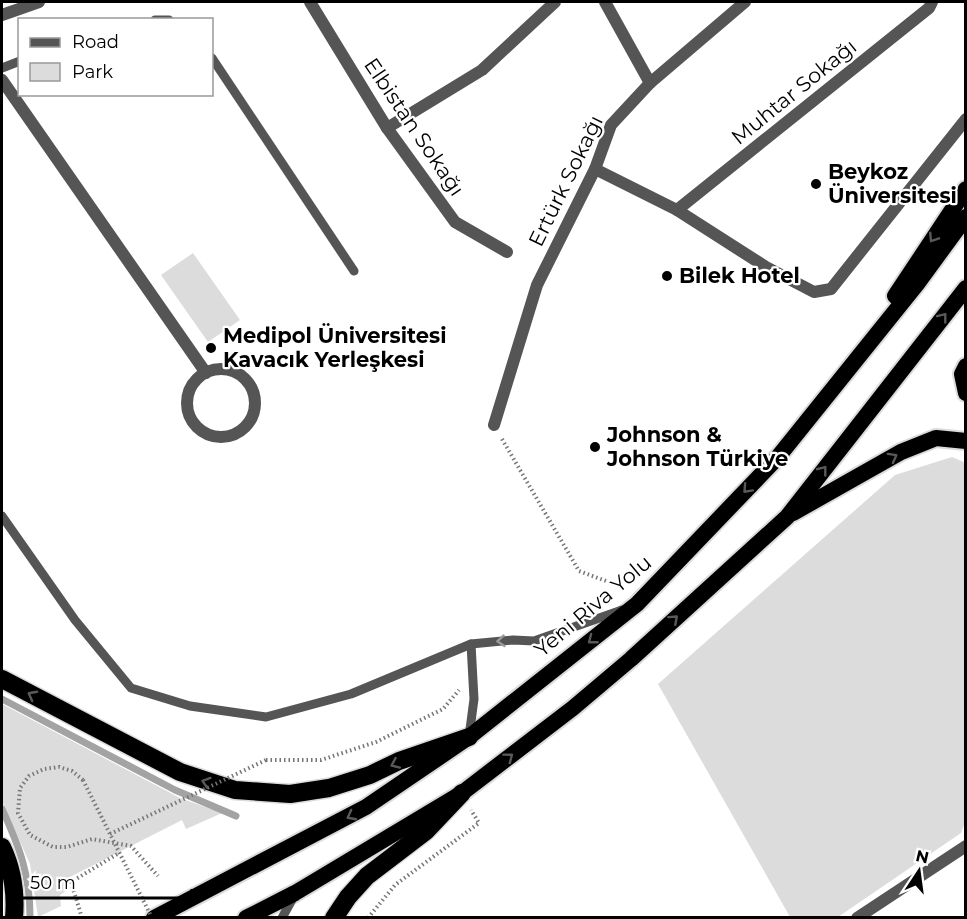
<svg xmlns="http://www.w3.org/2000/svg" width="967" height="919" font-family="Montserrat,sans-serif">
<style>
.green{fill:#dcdcdc}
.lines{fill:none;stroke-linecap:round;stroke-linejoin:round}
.stream{stroke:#a3a3a3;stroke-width:7}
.trunk-casing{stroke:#dbdbdb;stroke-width:20}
.motorway-casing{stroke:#dbdbdb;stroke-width:21}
.path{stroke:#777;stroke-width:4;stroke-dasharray:1.5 3;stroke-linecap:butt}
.service{stroke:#555;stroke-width:9}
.minor{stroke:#555;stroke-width:12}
.tertiary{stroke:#555;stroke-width:12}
.trunk{stroke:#000;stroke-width:16}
.motorway{stroke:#000;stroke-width:18}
.path-bridge{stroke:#777;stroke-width:4;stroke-dasharray:1.5 3;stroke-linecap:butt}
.oneway{stroke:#595959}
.oneway2{stroke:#999}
.poi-dot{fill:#000;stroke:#fff;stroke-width:2}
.labels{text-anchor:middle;stroke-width:4.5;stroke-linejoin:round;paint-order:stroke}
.street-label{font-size:21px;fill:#000;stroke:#fff}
.poi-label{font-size:21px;font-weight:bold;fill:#000;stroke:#fff;text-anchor:start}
</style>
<rect width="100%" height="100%" fill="#fff"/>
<g class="green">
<polygon points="193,253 240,320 208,342 161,275"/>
<polygon points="952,457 966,463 965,822 961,833 838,917 790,917 658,684 895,475"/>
<polygon points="2,704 180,798 222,813 186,829 182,820 66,879 69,889 60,895 61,906 38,917 30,864 2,801"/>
</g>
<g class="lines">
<g class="stream">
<polyline points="2,699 175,790 236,816"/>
<path d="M2,809c17,37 28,65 28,107"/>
</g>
<g class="trunk-casing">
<g id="trunk">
<polyline points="895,296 966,189"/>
<polyline points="966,366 962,374 966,393"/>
<polyline points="793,513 901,452 936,438 966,441"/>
<polyline points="154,918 366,807 469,737 637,604 778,457 917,284 966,217"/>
<polyline points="246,918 295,893 462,793 573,708 631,659 787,517 966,288"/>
</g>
</g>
<g class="motorway-casing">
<g id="motorway">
<polyline points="2,679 180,772 235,790 290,794 329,788 370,775 399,761 469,737"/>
<path d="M2,847c10,21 14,47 12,71"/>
<polyline points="334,918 348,897 367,876 426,831 462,793"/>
</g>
</g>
<g class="path">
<polyline points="502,439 579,571 625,588"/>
<polyline points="266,760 321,760 376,742 443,709 459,690"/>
<polyline points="83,780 72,771 59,767 44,769 29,776 20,788 18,813 30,835 53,847 67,847 92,839 131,846 158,876"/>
<polyline points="82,918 71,882 119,853"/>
<polyline points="368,918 395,885 479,823 471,810"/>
</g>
<g class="service">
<polyline points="155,20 169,20"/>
<polyline points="212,58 354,271"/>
<polyline points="2,68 20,61"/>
<polyline points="2,516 75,620 131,688 190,706 266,717 351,694 471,644 513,640 534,641 622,610"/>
<polyline points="469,737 474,699 471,644"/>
<polyline points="282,918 294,896"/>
</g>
<g class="minor">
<polyline points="310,2 387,128 455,222 507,252"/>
<polyline points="605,2 650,83"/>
<polyline points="2,80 206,373"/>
<polyline points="387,128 482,70 555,2"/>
<polyline points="595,169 677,210 766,267 814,292 831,289 966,119"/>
<polyline points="677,210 929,8 932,2"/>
<circle cx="221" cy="403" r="34"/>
<polyline points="494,425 537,285 595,169 611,125 650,83 745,2"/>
<polyline points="857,918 966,846"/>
</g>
<polyline class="tertiary" points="2,15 39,2"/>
<use href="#trunk" class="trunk"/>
<use href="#motorway" class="motorway"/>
<g class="path-bridge">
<polyline points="83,780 152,918"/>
<polyline points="110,834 266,760"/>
</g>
</g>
<defs><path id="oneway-chevron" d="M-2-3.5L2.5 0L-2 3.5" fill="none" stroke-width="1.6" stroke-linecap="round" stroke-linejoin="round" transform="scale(1.5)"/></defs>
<g class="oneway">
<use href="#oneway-chevron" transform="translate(933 238) rotate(123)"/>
<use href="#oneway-chevron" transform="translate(943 317) rotate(-52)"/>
<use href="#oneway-chevron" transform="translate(893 457) rotate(-29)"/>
<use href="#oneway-chevron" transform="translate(823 470) rotate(-52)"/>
<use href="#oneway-chevron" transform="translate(747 489) rotate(133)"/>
<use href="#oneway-chevron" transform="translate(674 619) rotate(-42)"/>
<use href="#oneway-chevron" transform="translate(592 640) rotate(142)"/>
<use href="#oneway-chevron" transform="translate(32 695) rotate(-152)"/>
<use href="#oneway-chevron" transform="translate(509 757) rotate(-37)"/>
<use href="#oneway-chevron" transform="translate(395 764) rotate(156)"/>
<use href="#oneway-chevron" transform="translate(206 782) rotate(-162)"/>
<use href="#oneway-chevron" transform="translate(351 816) rotate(152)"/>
</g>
<use class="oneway2" href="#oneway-chevron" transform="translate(501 641) rotate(175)"/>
<g class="poi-dot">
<circle cx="816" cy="184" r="6"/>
<circle cx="667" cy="276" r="6"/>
<circle cx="211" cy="348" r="6"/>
<circle cx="595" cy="447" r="6"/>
</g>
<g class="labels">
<g class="street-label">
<text transform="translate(794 92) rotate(-39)" y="7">Muhtar Sokağı</text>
<text transform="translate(414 127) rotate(56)" y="7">Elbistan Sokağı</text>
<text transform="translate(566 181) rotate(-64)" y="7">Ertürk Sokağı</text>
<text transform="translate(593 606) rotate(-40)" y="7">Yeni Riva Yolu</text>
</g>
<g class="poi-label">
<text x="828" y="179">Beykoz<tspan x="828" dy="24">Üniversitesi</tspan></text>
<text x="679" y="283">Bilek Hotel</text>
<text x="223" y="343">Medipol Üniversitesi<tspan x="223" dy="24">Kavacık Yerleşkesi</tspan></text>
<text x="607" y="442">Johnson &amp;<tspan x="607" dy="24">Johnson Türkiye</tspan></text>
</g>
</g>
<rect width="967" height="919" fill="none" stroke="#000000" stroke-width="6"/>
<rect x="18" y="18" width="195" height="78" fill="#ffffff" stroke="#999999" stroke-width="1.5"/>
<rect x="30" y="38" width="30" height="9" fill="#555555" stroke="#999999" stroke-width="1.5"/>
<text x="72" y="48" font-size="18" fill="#000000">Road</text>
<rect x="30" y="63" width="30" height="18" fill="#dcdcdc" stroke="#999999" stroke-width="1.5"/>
<text x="72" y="78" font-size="18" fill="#000000">Park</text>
<g transform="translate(919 871) rotate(13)" stroke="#ffffff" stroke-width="4.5" paint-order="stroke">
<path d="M0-4.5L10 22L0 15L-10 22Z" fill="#000000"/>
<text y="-9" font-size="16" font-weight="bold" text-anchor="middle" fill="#000000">N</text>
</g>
<path d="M21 889v9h171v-9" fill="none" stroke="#000000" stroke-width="3"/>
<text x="30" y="889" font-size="18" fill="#000000" stroke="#ffffff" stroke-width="4.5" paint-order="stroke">50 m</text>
</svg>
